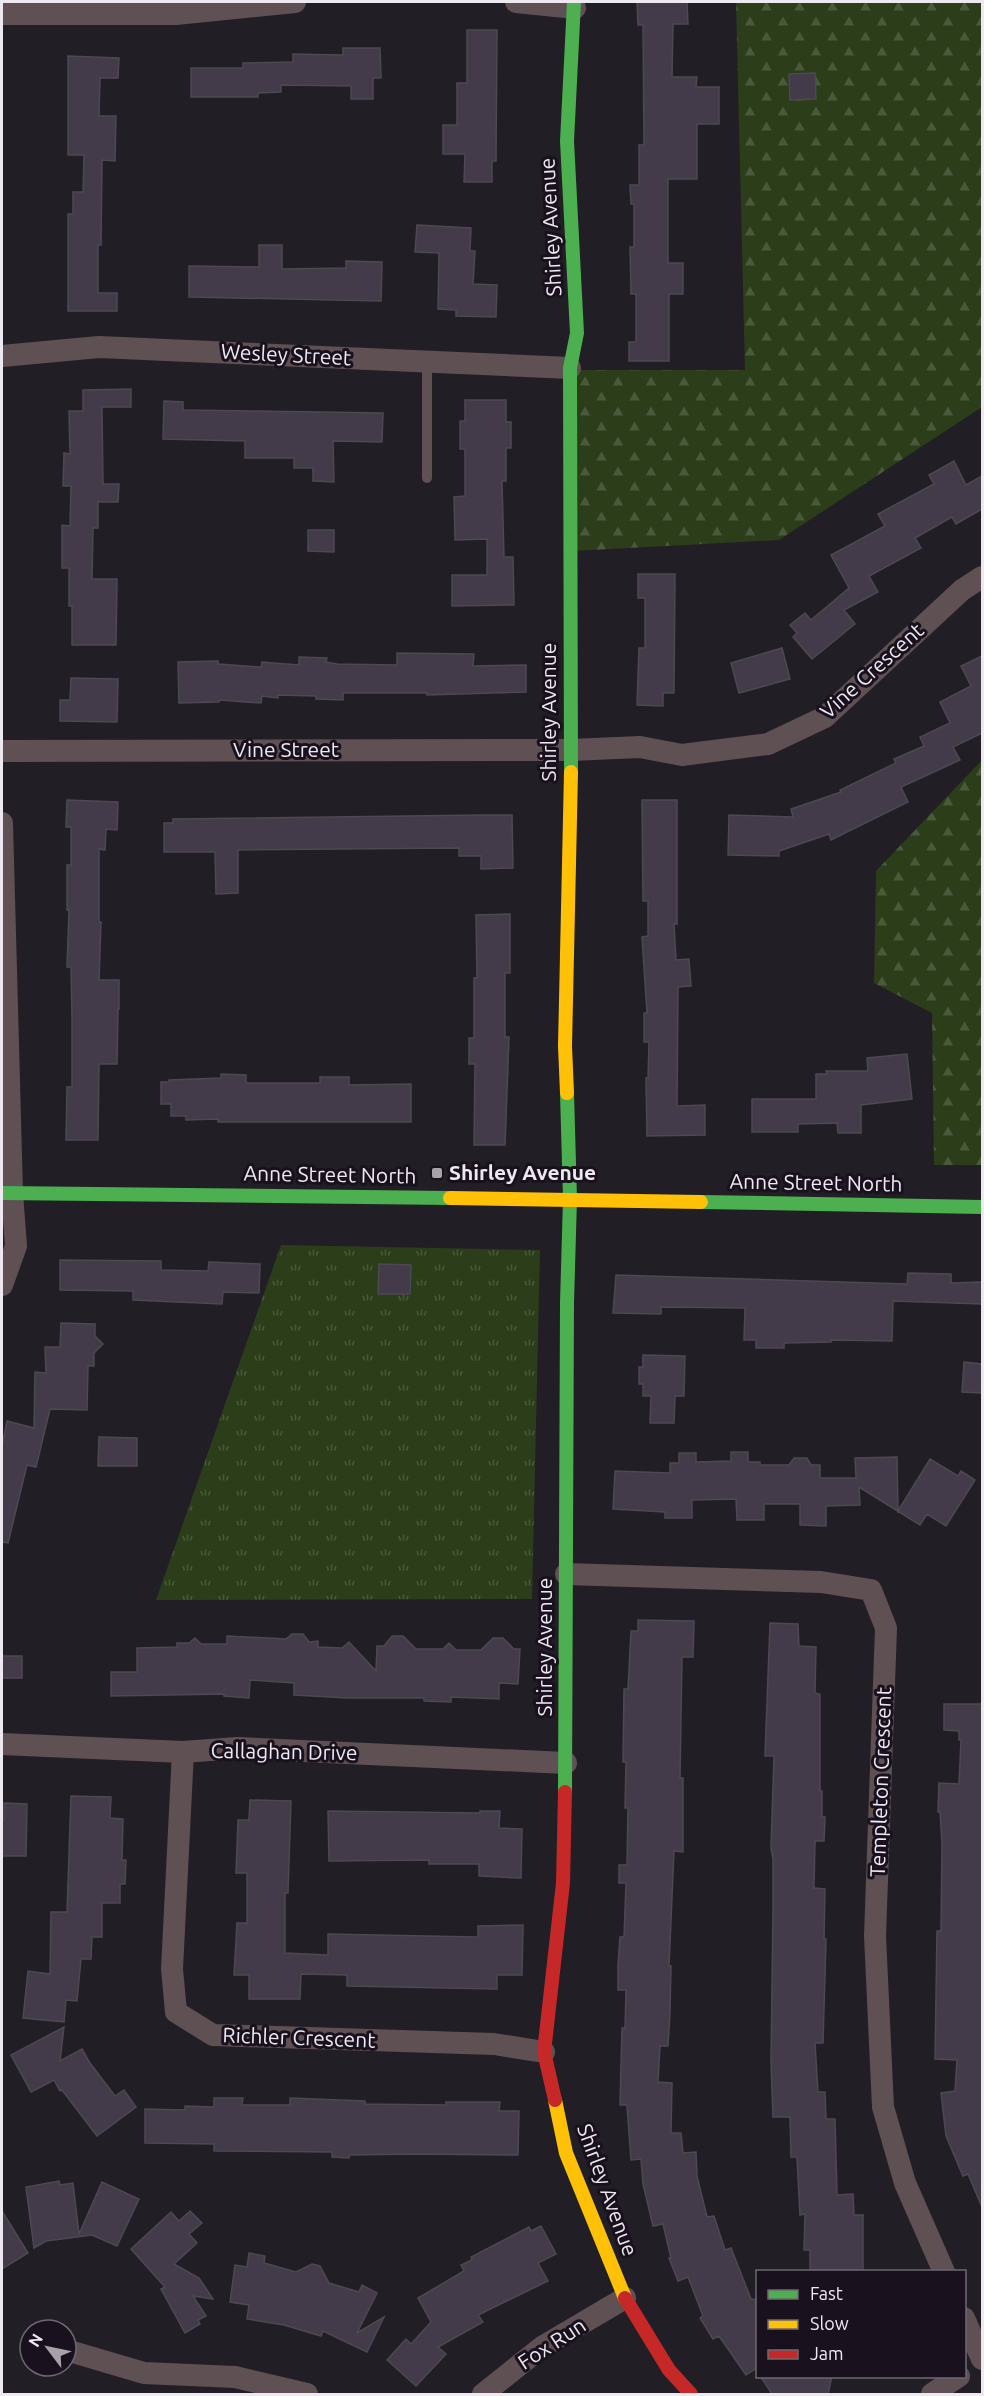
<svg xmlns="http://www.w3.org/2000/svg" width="984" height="2396" font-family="Ubuntu,sans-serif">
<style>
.grass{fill:url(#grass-tufts)}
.forest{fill:url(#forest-firs)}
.building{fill:#433b49;stroke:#4c4950;stroke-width:1.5}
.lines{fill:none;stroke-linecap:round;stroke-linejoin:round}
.lane{stroke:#5f5054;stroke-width:10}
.street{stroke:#5f5054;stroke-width:22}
.fast{stroke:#4caf50;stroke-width:14}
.slow{stroke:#ffc107;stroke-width:14}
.jam{stroke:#c62828;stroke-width:14}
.poi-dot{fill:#a7a2aa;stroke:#19121e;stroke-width:2}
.labels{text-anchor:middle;stroke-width:6;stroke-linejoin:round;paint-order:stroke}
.street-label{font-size:21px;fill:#eee9f1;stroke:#19121e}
.poi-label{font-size:21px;font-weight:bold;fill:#eee9f1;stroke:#19121e;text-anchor:start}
</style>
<defs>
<pattern id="grass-tufts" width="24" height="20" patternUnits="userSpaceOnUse" patternTransform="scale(1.5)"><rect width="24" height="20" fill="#2b3d19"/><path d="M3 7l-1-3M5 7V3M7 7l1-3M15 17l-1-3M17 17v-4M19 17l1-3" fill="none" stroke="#4a593b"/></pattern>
<pattern id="forest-firs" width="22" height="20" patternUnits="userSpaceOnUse" patternTransform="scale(1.5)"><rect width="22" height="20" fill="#2b3d19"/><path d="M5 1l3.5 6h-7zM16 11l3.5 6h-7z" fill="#4a593b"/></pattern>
</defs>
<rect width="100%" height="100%" fill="#221e25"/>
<polygon class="grass" points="281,1245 540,1250 532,1599 156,1600"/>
<g class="forest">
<polygon points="736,2 982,2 982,407 779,540 573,551 573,370 745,370"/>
<polygon points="982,760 982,1165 934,1165 932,1013 874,983 876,871"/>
</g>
<g class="building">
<polygon points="637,2 687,2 688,24 673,24 672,77 697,77 696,87 719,87 719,124 697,124 697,179 668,179 668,263 683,263 683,294 669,294 669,361 629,361 629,342 636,342 636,294 631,294 630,247 634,247 634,204 631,204 630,185 639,185 639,145 644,145 643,25 638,25"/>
<polygon points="467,30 497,30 496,161 492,161 492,182 464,182 465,154 443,154 443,125 457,125 457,83 467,83"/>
<polygon points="343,48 380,48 381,78 373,78 373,99 351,99 351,86 281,85 281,92 258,93 258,97 191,97 191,68 243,68 243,63 293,62 293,54 343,55"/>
<polygon points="68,56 119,58 118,78 100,78 99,116 116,116 115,161 102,160 101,245 98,245 98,293 117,293 117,311 68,311 68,214 73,214 73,192 83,192 84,155 68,155"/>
<polygon points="815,73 816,99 790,100 789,74"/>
<polygon points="417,225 471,228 470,251 475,251 473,284 497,285 496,317 456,316 456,310 438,309 439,253 415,252"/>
<polygon points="259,245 282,245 282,269 346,268 346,261 382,262 381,301 189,297 189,266 259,267"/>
<polygon points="131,389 131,407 102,407 103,484 119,484 118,502 98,502 98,528 93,528 92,579 117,579 116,645 72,645 72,606 69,606 69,568 62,568 62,525 70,526 71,486 63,486 64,453 70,454 69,411 83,411 83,390"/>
<polygon points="465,400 506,400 506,422 511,422 511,448 506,448 506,481 502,481 504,557 513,557 514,605 452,606 452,575 487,575 487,539 455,540 454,497 465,496 465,449 460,449 460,421 465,421"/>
<polygon points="164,401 183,402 183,410 383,413 382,442 333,441 334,482 313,481 313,468 294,468 294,458 245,458 245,441 163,439"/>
<polygon points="954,461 966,485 982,476 982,509 956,524 952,517 915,538 921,548 869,576 878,592 844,610 855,624 812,659 793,637 797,633 790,625 805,613 811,620 849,588 831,555 885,526 878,514 934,484 929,475"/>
<polygon points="308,530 334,530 334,552 308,551"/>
<polygon points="638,574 675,574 674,693 663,693 663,706 637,705 639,648 645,648 645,598 638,598"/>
<polygon points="782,648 790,679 739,693 731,663"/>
<polygon points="397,653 474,654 473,666 526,665 526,692 427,695 427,693 343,693 343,700 316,699 316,696 278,695 278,698 262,696 261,703 219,700 219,702 179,703 178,662 218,661 218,664 261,667 262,662 299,665 299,657 327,658 326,662 337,664 397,665"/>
<polygon points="982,656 982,733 953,747 960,760 901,787 908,802 831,840 829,834 779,851 779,856 728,855 729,815 793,817 791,809 841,792 840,790 896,763 894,759 924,746 920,737 950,723 940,702 971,686 961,666"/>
<polygon points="71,678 118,679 117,722 60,721 60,700 70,700"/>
<polygon points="67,800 118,802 117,830 106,829 105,850 99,849 99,922 101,922 99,980 119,980 119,1009 118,1009 117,1064 99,1064 98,1140 66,1140 67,1087 72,1087 72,1018 71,967 67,967 69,910 67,910 67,865 71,865 71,827 66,827"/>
<polygon points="642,800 677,800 677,924 674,924 676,960 689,959 691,986 678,987 677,1106 705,1105 705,1135 647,1136 646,1078 648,1078 649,1042 644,1042 644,1013 647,1013 642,937 648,936 648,901 643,901"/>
<polygon points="481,815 512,815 513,868 481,869 481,856 459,856 459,848 238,850 238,893 216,894 215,852 164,852 164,823 173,823 173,819"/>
<polygon points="510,914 510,973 505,973 505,1037 509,1037 505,1145 474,1145 475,1064 469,1064 469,1038 474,1038 474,978 477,978 476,915"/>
<polygon points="907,1054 912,1099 861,1105 861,1133 838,1133 837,1123 798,1124 798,1132 752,1132 752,1099 816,1099 816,1074 827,1074 826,1071 868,1071 867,1058"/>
<polygon points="221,1074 246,1075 246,1083 320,1083 320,1077 349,1077 349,1085 411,1084 411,1122 218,1122 218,1119 186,1120 186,1116 171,1116 171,1104 161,1104 161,1082 169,1082 169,1080 221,1078"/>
<polygon points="60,1260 161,1261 161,1270 208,1271 209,1262 260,1264 259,1293 223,1292 222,1304 133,1300 133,1291 60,1290"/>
<polygon points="379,1264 411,1265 410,1294 378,1294"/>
<polygon points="908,1273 951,1274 951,1283 982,1282 982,1304 893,1301 892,1341 831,1340 831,1342 784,1343 784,1348 756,1348 756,1340 744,1340 745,1308 661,1307 661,1314 613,1313 616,1275 907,1284"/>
<polygon points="61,1323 95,1324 95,1336 103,1344 94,1353 94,1366 88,1366 87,1410 50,1409 36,1467 27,1465 8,1543 2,1542 2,1446 7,1421 34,1428 35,1372 46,1373 45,1347 60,1347"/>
<polygon points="643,1355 685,1356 684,1396 675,1396 674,1423 650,1423 651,1396 643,1396 643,1384 639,1384 639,1367 643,1367"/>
<polygon points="964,1362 982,1364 982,1390 981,1393 962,1392"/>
<polygon points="99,1437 137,1438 137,1466 98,1466"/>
<polygon points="731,1452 748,1452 748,1462 760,1462 760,1465 789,1465 794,1458 807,1458 811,1465 820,1465 820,1478 856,1478 855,1458 897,1457 898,1511 930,1459 958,1476 961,1471 975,1480 946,1526 927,1514 920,1525 859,1487 860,1505 826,1506 826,1526 800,1525 800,1504 764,1504 764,1520 737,1520 736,1499 692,1500 692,1518 665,1518 665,1512 613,1509 615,1471 670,1473 670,1463 679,1463 679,1453 696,1453 696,1462 731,1461"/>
<polygon points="638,1620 694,1621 693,1657 682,1657 680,1778 683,1778 683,1852 674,1851 669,1966 671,1966 670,2012 668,2046 660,2046 658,2082 672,2083 671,2133 681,2133 683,2153 696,2152 697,2176 707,2217 714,2216 725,2250 731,2248 751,2299 758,2300 758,2367 746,2375 719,2336 713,2339 700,2318 703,2316 688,2277 678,2281 669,2258 671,2258 663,2224 653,2226 643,2184 641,2159 631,2160 627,2105 620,2105 622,2028 625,2028 626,1990 618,1990 618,1965 620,1937 624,1937 626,1883 619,1883 619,1865 627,1865 628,1808 625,1808 626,1762 623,1762 624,1689 628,1689 631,1631 638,1631"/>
<polygon points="770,1623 798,1624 799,1646 816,1647 815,1693 820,1694 820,1791 822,1791 822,1817 825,1817 824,1841 815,1841 814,1888 825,1889 824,1939 826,1939 823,2043 815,2043 818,2092 825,2092 826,2119 835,2119 837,2195 853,2194 854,2215 863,2215 863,2271 810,2271 810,2250 804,2250 805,2214 800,2215 797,2157 791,2157 790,2117 773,2117 771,2062 773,1911 773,1859 771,1848 774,1756 765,1756"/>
<polygon points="292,1634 303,1634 309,1642 318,1641 318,1647 342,1648 349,1642 376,1671 377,1646 384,1646 392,1636 403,1636 416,1649 443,1649 449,1643 456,1650 481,1650 493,1638 503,1638 514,1649 520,1649 518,1684 499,1683 499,1699 451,1697 451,1702 424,1701 424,1698 348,1698 294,1695 294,1683 250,1680 249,1698 224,1696 224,1694 111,1696 111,1672 137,1672 137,1648 177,1647 177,1643 189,1643 195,1638 201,1644 227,1644 227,1636 286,1639"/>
<rect x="2" y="1656" width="20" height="22"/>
<polygon points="944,1704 982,1704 982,2207 968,2174 963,2176 946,2136 941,2093 955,2091 957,2060 935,2059 937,1931 941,1931 942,1843 940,1812 938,1812 939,1783 959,1784 961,1740 959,1740 959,1731 944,1730"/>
<polygon points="71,1796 111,1797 110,1818 123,1819 122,1860 126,1860 125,1884 120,1884 120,1903 102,1903 102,1937 92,1937 91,1959 81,1959 77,2001 66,2000 64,2022 23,2018 28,1971 50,1974 51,1912 67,1912"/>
<polygon points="250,1800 291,1801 288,1893 285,1893 285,1953 328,1955 328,1934 478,1937 478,1926 523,1925 522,1975 497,1975 497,1989 347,1986 347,1975 301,1974 300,1999 249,1999 249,1975 234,1975 237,1923 247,1923 247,1873 236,1873 238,1820 249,1820"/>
<polygon points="4,1803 27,1804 26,1856 2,1856 2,1820 4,1820"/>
<polygon points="328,1811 480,1813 480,1811 500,1811 499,1828 522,1829 521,1878 479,1876 479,1864 429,1864 429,1860 329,1861"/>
<polygon points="64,2027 60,2061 82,2049 90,2063 115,2096 124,2090 136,2107 97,2136 62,2090 60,2091 54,2080 31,2092 11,2055"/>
<polygon points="214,2098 243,2098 242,2105 290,2105 290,2098 365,2101 365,2104 446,2105 446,2102 500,2102 499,2111 519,2111 518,2155 417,2154 349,2155 349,2158 332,2157 332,2152 214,2151 214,2144 145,2143 145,2109 185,2110 185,2106 214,2107"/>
<polygon points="59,2181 60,2185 73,2183 79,2234 102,2182 139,2199 117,2246 92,2235 46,2241 34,2248 26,2187"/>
<polygon points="2,2211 28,2253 2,2269"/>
<polygon points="190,2211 202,2223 189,2234 197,2243 174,2264 199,2278 213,2299 193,2296 206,2316 198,2320 200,2324 185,2333 161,2289 165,2287 131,2249 171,2212 179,2221"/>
<polygon points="541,2226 556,2254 538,2263 548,2281 478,2315 483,2322 438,2347 446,2354 416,2386 387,2360 406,2339 411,2344 431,2322 418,2298 464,2271 461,2265 472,2260 471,2257 529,2227 531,2231"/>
<polygon points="249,2253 265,2256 264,2263 296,2272 312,2264 320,2266 329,2283 359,2292 362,2285 377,2293 357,2333 384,2317 367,2352 323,2331 321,2336 284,2325 247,2319 249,2305 230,2302 235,2265 247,2267"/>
<polygon points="760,2376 832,2376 828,2394 772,2394"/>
</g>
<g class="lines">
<polyline class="lane" points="427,478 427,361"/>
<g class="street">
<polyline points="516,2 575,8"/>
<polyline points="2,14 176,14 295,2"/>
<polyline points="2,356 99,347 570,368"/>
<polyline points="2,751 571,750 640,747 682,755 768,744 825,717 962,590 982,577"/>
<polyline points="2,823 12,1193 16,1246 2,1285"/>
<polyline points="566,1574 821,1582 871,1590 886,1628 875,1936 883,2107 905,2183 944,2272"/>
<polyline points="2,1744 183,1752 237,1748 566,1763"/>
<polyline points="183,1752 172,1969 176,2012 213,2035 494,2044 544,2052"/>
<polyline points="964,2318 982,2359"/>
<polyline points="66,2350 144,2373 235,2377 307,2394"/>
<polyline points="483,2394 542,2347 625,2298"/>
<polyline points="932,2394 959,2376"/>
</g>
<g class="fast">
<polyline points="571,772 570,368 577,333 567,141 574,2"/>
<polyline points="2,1193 450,1198"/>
<polyline points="701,1202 982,1207"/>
<polyline points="565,1792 567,1303 570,1199 567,1093"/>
</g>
<g class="slow">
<polyline points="567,1093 565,1046 571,772"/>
<polyline points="450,1198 701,1202"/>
<polyline points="555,2100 566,2153 625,2298"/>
</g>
<g class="jam">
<polyline points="555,2100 544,2052 563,1883 565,1792"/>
<polyline points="625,2298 669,2370 691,2394"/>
</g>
</g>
<rect class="poi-dot" x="431" y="1167" width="12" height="12" rx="3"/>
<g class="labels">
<g class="street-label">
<text transform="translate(551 227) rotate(-93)" y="7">Shirley Avenue</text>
<text transform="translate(286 355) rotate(3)" y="7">Wesley Street</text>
<text transform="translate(872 671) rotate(-42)" y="7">Vine Crescent</text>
<text transform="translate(549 712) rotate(-90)" y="7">Shirley Avenue</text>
<text x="286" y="757">Vine Street</text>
<text transform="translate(330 1175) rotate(1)" y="7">Anne Street North</text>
<text transform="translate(816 1183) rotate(1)" y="7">Anne Street North</text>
<text transform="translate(545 1647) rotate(-90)" y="7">Shirley Avenue</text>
<text transform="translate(284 1752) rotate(1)" y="7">Callaghan Drive</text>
<text transform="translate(881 1782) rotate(-88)" y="7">Templeton Crescent</text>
<text transform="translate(299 2038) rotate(2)" y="7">Richler Crescent</text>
<text transform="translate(607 2190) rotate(70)" y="7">Shirley Avenue</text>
<text transform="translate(552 2344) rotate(-33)" y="7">Fox Run</text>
</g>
<g class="poi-label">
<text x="449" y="1180">Shirley Avenue</text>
</g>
</g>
<rect width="984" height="2396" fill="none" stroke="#eee9f1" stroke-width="6"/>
<rect x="756" y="2270" width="210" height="108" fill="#19121e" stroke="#6e6872" stroke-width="1.5"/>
<rect x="768" y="2290" width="30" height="9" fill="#4caf50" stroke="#6e6872" stroke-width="1.5"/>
<text x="810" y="2300" font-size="18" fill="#eee9f1">Fast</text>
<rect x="768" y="2320" width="30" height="9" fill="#ffc107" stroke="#6e6872" stroke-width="1.5"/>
<text x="810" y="2330" font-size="18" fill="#eee9f1">Slow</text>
<rect x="768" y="2350" width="30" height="9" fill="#c62828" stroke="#6e6872" stroke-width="1.5"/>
<text x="810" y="2360" font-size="18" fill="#eee9f1">Jam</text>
<g transform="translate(48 2348) rotate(302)"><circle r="28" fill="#19121e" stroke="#6e6872" stroke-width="1.5"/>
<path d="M0-4.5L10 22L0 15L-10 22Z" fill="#a7a2aa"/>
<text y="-9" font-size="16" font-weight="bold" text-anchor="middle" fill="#eee9f1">N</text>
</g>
</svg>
